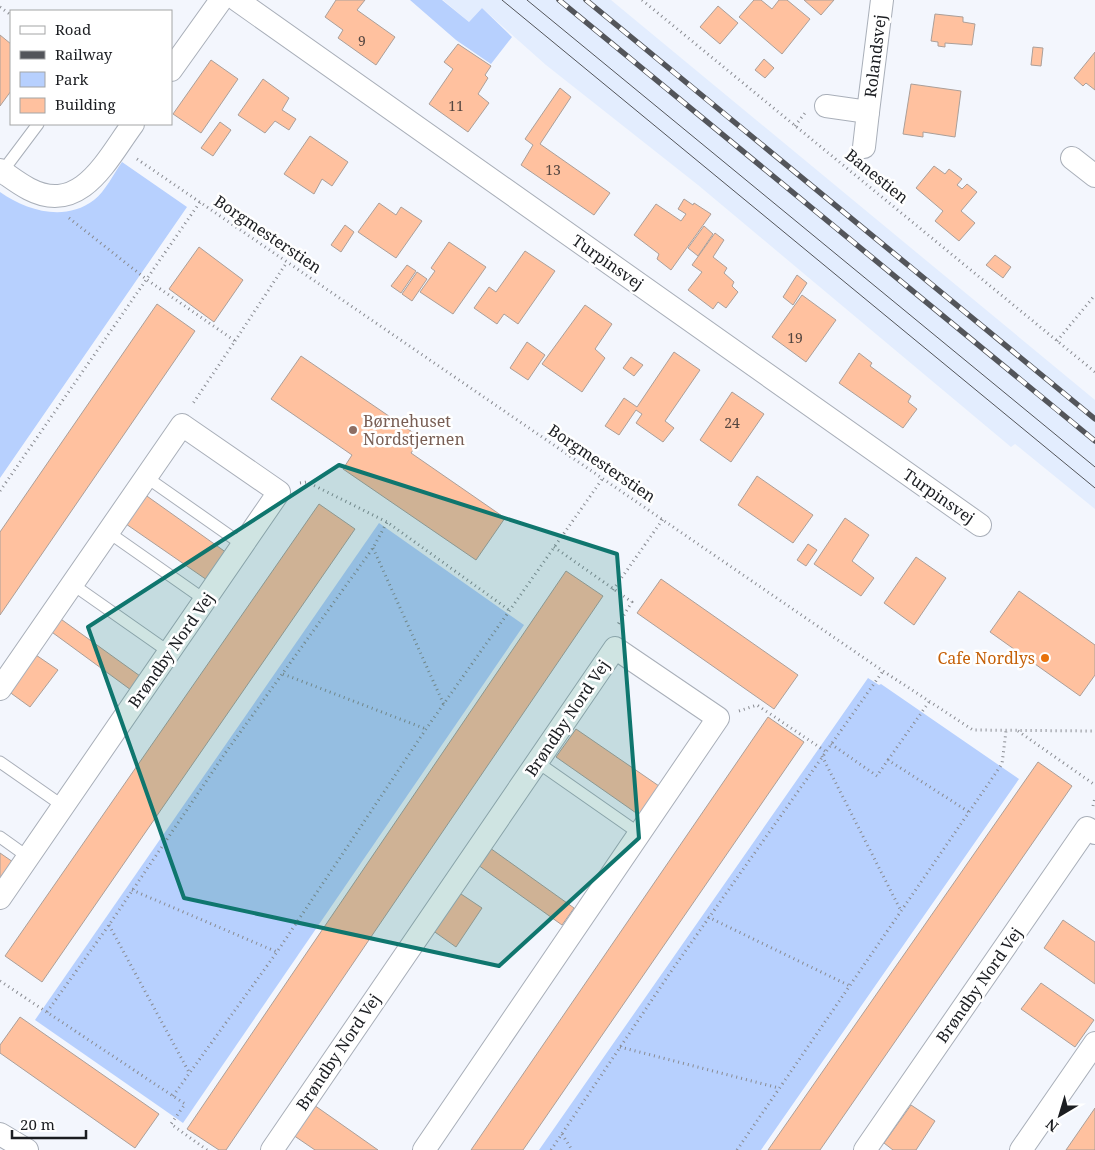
<svg xmlns="http://www.w3.org/2000/svg" width="1095" height="1150" font-family="'Noto Serif',serif">
<style>
.built{fill:#e3edfe}
.green{fill:#b7d0fe}
.building{fill:#ffc19f;stroke:#ab9f99}
.lines{fill:none;stroke-linecap:round;stroke-linejoin:round}
.lane-casing{stroke:#a9afb9;stroke-width:13}
.street-casing{stroke:#a9afb9;stroke-width:24}
.path{stroke:#898b91;stroke-width:3;stroke-dasharray:1 4;stroke-linecap:butt}
.lane{stroke:#fff;stroke-width:11}
.street{stroke:#fff;stroke-width:22}
.tram{stroke:#53555a;stroke-width:1}
.rail-casing{stroke:#53555a;stroke-width:5.5}
.rail{stroke:#fff;stroke-width:4;stroke-dasharray:11;stroke-linecap:butt}
.marked{fill:#0f766e;fill-opacity:0.2;stroke:#0f766e;stroke-width:4;stroke-linejoin:round}
.education-dot{fill:#8d6e63;stroke:#fff;stroke-width:2}
.food-dot{fill:#e8710a;stroke:#fff;stroke-width:2}
.labels{text-anchor:middle;stroke-width:5;stroke-linejoin:round;paint-order:stroke}
.number-label{font-size:14px;fill:#544640}
.street-label{font-size:16px;fill:#1b1d21;stroke:#fff}
.education-label{font-size:16px;fill:#785e54;stroke:#fff;text-anchor:start}
.food-label{font-size:16px;fill:#c56008;stroke:#fff;text-anchor:end}
</style>
<rect width="100%" height="100%" fill="#f3f6fd"/>
<polygon class="built" points="443,0 611,0 1095,400 1095,509 1015,444 1011,447 698,185 546,65 482,8 469,22"/>
<g class="green">
<polygon points="410,0 442,0 469,22 482,8 512,37 491,64 456,40"/>
<path d="M122,162l65,45 -187,271v-286c27,19 65,30 94,8 11,-8 20,-27 28,-38z"/>
<polygon points="379,523 524,625 183,1123 35,1020"/>
<polygon points="868,678 879,685 881,684 1019,779 761,1150 539,1150"/>
</g>
<g class="building">
<polygon points="336,0 365,0 357,10 395,37 376,65 338,38 343,30 325,17"/>
<polygon points="754,0 761,0 772,9 779,0 787,0 810,19 782,54 739,17"/>
<polygon points="804,0 834,0 821,15"/>
<polygon points="718,6 738,23 720,44 700,27"/>
<polygon points="935,14 963,17 963,22 975,24 972,45 945,43 945,47 938,46 938,42 931,41"/>
<polygon points="0,35 11,44 11,91 0,106"/>
<polygon points="458,44 491,66 485,75 488,78 478,94 489,103 468,132 429,104 453,69 444,62"/>
<polygon points="1033,47 1043,48 1041,66 1031,65"/>
<polygon points="1095,52 1095,90 1086,83 1083,86 1074,78"/>
<polygon points="764,59 774,68 765,78 755,70"/>
<polygon points="211,60 238,79 201,133 173,114"/>
<polygon points="263,79 289,98 282,110 296,119 289,130 275,121 265,133 238,115"/>
<polygon points="911,84 961,91 955,137 923,132 923,137 903,134"/>
<polygon points="560,88 571,97 540,144 610,193 594,215 521,165 533,145 525,139"/>
<polygon points="220,122 231,130 213,156 201,148"/>
<polygon points="310,136 348,162 332,186 322,179 314,194 284,174"/>
<polygon points="934,166 945,174 949,169 962,179 957,185 962,189 967,184 977,192 961,211 975,223 959,241 935,221 943,211 916,188"/>
<polygon points="684,199 693,205 694,203 711,214 671,270 657,259 659,254 634,235 656,204 681,221 686,214 678,209"/>
<polygon points="379,203 396,215 401,207 422,221 396,258 358,232"/>
<polygon points="345,225 354,232 341,252 331,245"/>
<polygon points="704,226 713,234 698,256 688,248"/>
<polygon points="715,233 724,240 713,257 727,268 724,273 734,282 732,286 738,292 726,308 718,302 713,309 688,290 702,272 692,265"/>
<polygon points="449,242 486,267 453,314 420,292 435,271 431,268"/>
<polygon points="199,247 243,280 214,322 169,289"/>
<polygon points="525,251 555,271 518,324 504,314 497,324 474,308 489,287 496,292"/>
<polygon points="995,255 1011,267 1003,278 986,265"/>
<polygon points="407,265 416,271 401,293 391,286"/>
<polygon points="417,272 427,279 412,301 402,294"/>
<polygon points="797,275 807,283 793,305 783,297"/>
<polygon points="802,295 836,320 806,362 772,337"/>
<polygon points="157,304 195,331 0,615 0,532"/>
<polygon points="585,305 612,324 595,349 605,358 582,392 542,364"/>
<polygon points="527,342 545,355 528,380 510,368"/>
<polygon points="674,352 700,370 665,421 674,428 663,442 636,423 642,414 636,410 619,435 605,426 624,398 637,407"/>
<polygon points="859,353 872,363 870,366 911,396 908,402 917,409 903,428 839,383"/>
<polygon points="301,356 421,438 411,453 505,518 476,560 343,469 352,455 271,399"/>
<polygon points="631,357 643,365 634,376 623,368"/>
<polygon points="732,392 764,414 731,462 700,440"/>
<polygon points="757,476 813,515 793,543 738,505"/>
<polygon points="144,494 227,553 207,580 126,524"/>
<polygon points="319,504 355,529 42,982 5,956"/>
<polygon points="845,518 869,535 852,561 874,578 861,596 814,564"/>
<polygon points="808,544 817,550 806,566 797,560"/>
<polygon points="916,557 946,578 914,625 884,603"/>
<polygon points="566,571 603,596 226,1150 219,1150 187,1129"/>
<polygon points="661,579 798,675 774,709 637,613"/>
<polygon points="1019,591 1095,645 1095,675 1080,696 990,632"/>
<polygon points="58,617 140,676 131,690 49,630"/>
<polygon points="33,653 58,670 30,707 8,691"/>
<polygon points="768,717 804,742 523,1150 471,1150"/>
<polygon points="576,729 659,786 639,815 556,757"/>
<polygon points="1038,762 1072,786 820,1150 768,1150"/>
<polygon points="490,848 574,908 562,925 478,865"/>
<polygon points="0,853 13,862 0,881"/>
<polygon points="458,892 482,908 456,947 432,930"/>
<polygon points="1063,920 1095,942 1095,984 1044,948"/>
<polygon points="1041,983 1094,1020 1075,1047 1021,1009"/>
<polygon points="20,1017 159,1114 135,1148 0,1053 0,1045"/>
<polygon points="314,1105 378,1150 315,1150 293,1135"/>
<polygon points="911,1105 935,1121 916,1150 893,1150 884,1143"/>
<polygon points="1095,1108 1095,1150 1066,1150"/>
</g>
<g class="lines">
<g class="lane-casing">
<g id="lane">
<polyline points="2,172 38,124"/>
<polyline points="146,477 243,545"/>
<polyline points="108,532 205,600"/>
<polyline points="72,584 169,652"/>
<polyline points="0,762 63,806"/>
<polyline points="537,762 640,834"/>
<polyline points="0,837 28,857"/>
</g>
</g>
<g class="street-casing">
<g id="street">
<polyline points="237,0 980,525"/>
<polyline points="171,70 221,0"/>
<polyline points="826,106 868,112 882,0"/>
<polyline points="864,147 868,112"/>
<polyline points="1072,158 1095,176"/>
<path d="M0,170c9,6 19,14 29,19 52,27 78,-30 104,-65"/>
<polyline points="0,689 182,425 279,492 0,898"/>
<polyline points="0,1134 27,1150"/>
<polyline points="272,1150 615,648 718,718 424,1150"/>
<polyline points="865,1150 1087,828 1095,833"/>
<polyline points="1021,1150 1095,1043"/>
</g>
</g>
<g class="path">
<polyline points="642,0 1095,372"/>
<polyline points="0,7 11,15"/>
<polyline points="795,126 805,113"/>
<polyline points="137,159 883,671 973,730 1095,731"/>
<polyline points="69,218 146,279 235,341 192,405"/>
<polyline points="235,341 287,262"/>
<polyline points="1057,341 1095,295"/>
<polyline points="300,483 307,482 387,522 509,610"/>
<polyline points="0,491 200,202"/>
<polyline points="554,547 632,602 617,626"/>
<polyline points="373,548 444,705"/>
<polyline points="613,590 663,519"/>
<polyline points="283,674 426,729"/>
<polyline points="739,711 757,705 825,751"/>
<polyline points="1018,731 1095,785"/>
<polyline points="831,744 877,776 888,760 969,812"/>
<polyline points="822,756 901,911"/>
<polyline points="888,760 929,702"/>
<polyline points="1093,806 1095,798"/>
<polyline points="132,890 277,952"/>
<polyline points="708,917 850,986"/>
<polyline points="109,925 190,1074"/>
<polyline points="0,981 185,1104 171,1124 207,1150"/>
<polyline points="47,1012 109,925 226,752 373,548 387,522"/>
<polyline points="620,1047 779,1088"/>
<polyline points="173,1096 277,952 426,729 603,478"/>
<polyline points="562,1134 572,1150"/>
<polyline points="551,1150 672,970 883,671"/>
<polyline points="737,1150 1002,764 1006,731"/>
</g>
<use href="#lane" class="lane"/>
<use href="#street" class="street"/>
<g class="tram">
<polyline points="502,0 1095,488"/>
<polyline points="527,0 1095,467"/>
</g>
<g class="rail-casing">
<g id="rail">
<polyline points="559,0 1095,441"/>
<polyline points="586,0 1095,419"/>
</g>
</g>
<use href="#rail" class="rail"/>
</g>
<path class="marked" d="M339,465l278,89 22,284 -140,128 -315,-68 -96,-271z"/>
<circle class="education-dot" cx="353" cy="430" r="5"/>
<circle class="food-dot" cx="1045" cy="658" r="5"/>
<g class="labels">
<g class="number-label">
<text x="362" y="46">9</text>
<text x="456" y="111">11</text>
<text x="553" y="175">13</text>
<text x="795" y="343">19</text>
<text x="732" y="428">24</text>
</g>
<g class="street-label">
<text transform="translate(875 56) rotate(-83)" y="6">Rolandsvej</text>
<text transform="translate(877 176) rotate(39)" y="6">Banestien</text>
<text transform="translate(268 234) rotate(34)" y="6">Borgmesterstien</text>
<text transform="translate(608 262) rotate(35)" y="6">Turpinsvej</text>
<text transform="translate(602 463) rotate(34)" y="6">Borgmesterstien</text>
<text transform="translate(939 496) rotate(35)" y="6">Turpinsvej</text>
<text transform="translate(171 650) rotate(-55)" y="6">Brøndby Nord Vej</text>
<text transform="translate(567 718) rotate(-56)" y="6">Brøndby Nord Vej</text>
<text transform="translate(979 985) rotate(-55)" y="6">Brøndby Nord Vej</text>
<text transform="translate(338 1052) rotate(-56)" y="6">Brøndby Nord Vej</text>
</g>
<g class="education-label">
<text x="363" y="427">Børnehuset<tspan x="363" dy="18">Nordstjernen</tspan></text>
</g>
<g class="food-label">
<text x="1035" y="664">Cafe Nordlys</text>
</g>
</g>
<rect x="10" y="10" width="162" height="115" fill="#ffffff" stroke="#a4a5a6"/>
<rect x="20" y="26" width="25" height="8" fill="#ffffff" stroke="#a4a5a6"/>
<text x="55" y="35" font-size="15" fill="#1b1d21">Road</text>
<rect x="20" y="51" width="25" height="8" fill="#53555a" stroke="#a4a5a6"/>
<text x="55" y="60" font-size="15" fill="#1b1d21">Railway</text>
<rect x="20" y="72" width="25" height="15" fill="#b7d0fe" stroke="#a4a5a6"/>
<text x="55" y="85" font-size="15" fill="#1b1d21">Park</text>
<rect x="20" y="98" width="25" height="15" fill="#ffc19f" stroke="#a4a5a6"/>
<text x="55" y="110" font-size="15" fill="#1b1d21">Building</text>
<g transform="translate(1060 1115) rotate(218)" stroke="#ffffff" stroke-width="4" paint-order="stroke">
<path d="M0-4L9 19L0 12L-9 19Z" fill="#1b1d21"/>
<text y="-8" font-size="14" font-weight="bold" text-anchor="middle" fill="#1b1d21">N</text>
</g>
<path d="M12 1130v8h74v-8" fill="none" stroke="#1b1d21" stroke-width="2.5"/>
<text x="20" y="1130" font-size="15" fill="#1b1d21" stroke="#ffffff" stroke-width="4" paint-order="stroke">20 m</text>
</svg>
